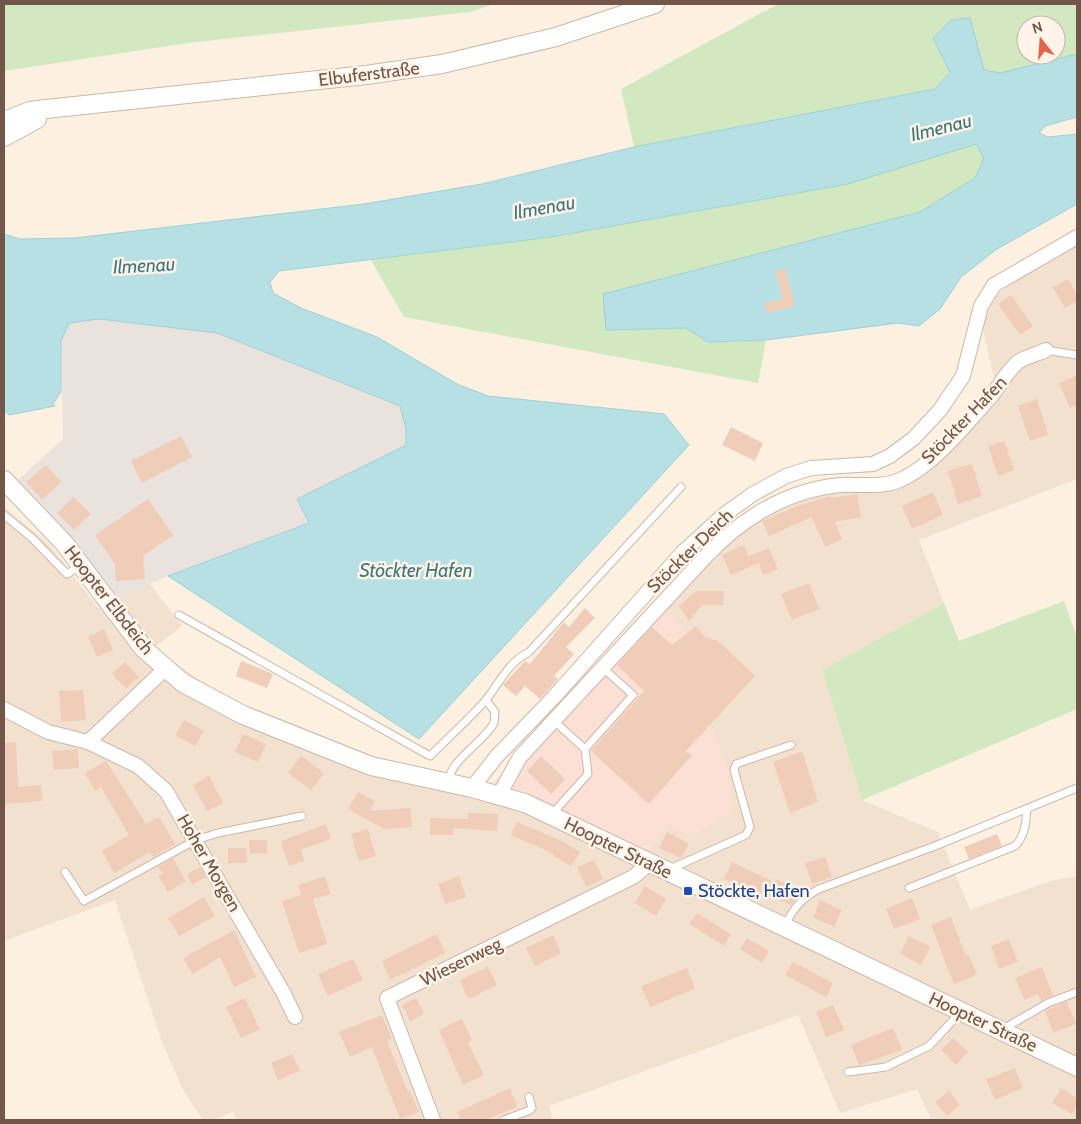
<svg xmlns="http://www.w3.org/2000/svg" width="1081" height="1124" font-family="Cabin,sans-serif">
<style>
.residential{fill:#f3e1d0}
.commercial{fill:#fcdfd5}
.industrial{fill:#eae2dc}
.green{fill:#d2e8c0;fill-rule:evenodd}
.water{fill:#b6e0e4;stroke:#9dd0d6}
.building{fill:#f0cdb9}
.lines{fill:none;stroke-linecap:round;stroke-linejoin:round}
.service-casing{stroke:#ccb7a8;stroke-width:9}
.minor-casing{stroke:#ccb7a8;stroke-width:16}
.tertiary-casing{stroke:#ccb7a8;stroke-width:20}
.service{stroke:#fff;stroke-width:7}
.minor{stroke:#fff;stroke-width:14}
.tertiary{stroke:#fff;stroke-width:18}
.transit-dot{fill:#1a4fb4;stroke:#fff4e7;stroke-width:2}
.labels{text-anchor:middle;stroke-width:5;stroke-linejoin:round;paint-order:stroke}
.street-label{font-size:18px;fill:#725649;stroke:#fff4e7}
.transit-label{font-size:18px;fill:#164399;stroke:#fff4e7;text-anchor:start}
.water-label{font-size:19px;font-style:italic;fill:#40777f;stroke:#fff4e7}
</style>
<rect width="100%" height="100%" fill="#fcf0e1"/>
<polygon class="residential" points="1077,244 1077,479 919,540 944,603 822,670 862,800 938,832 970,910 1050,881 1077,876 1077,1120 931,1120 917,1089 840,1113 798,1015 549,1106 553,1120 237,1120 233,1112 213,1120 203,1120 183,1090 162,1042 115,900 4,941 4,507 49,544 98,608 150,584 182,626 155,647 183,669 231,701 389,762 493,783 646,855 668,826 726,764 709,725 708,642 686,635 660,600 758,509 900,476 942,443 995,383 982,325 995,297 1019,277"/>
<polygon class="commercial" points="660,600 686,635 696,626 708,641 712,639 718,641 755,676 709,725 726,764 734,811 690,836 668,826 646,855 493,783"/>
<polygon class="industrial" points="99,319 217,333 400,406 406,429 406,445 297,499 309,523 168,576 115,600 69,535 18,480 63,439 61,341 69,322"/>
<g class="green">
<polygon points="4,4 495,4 470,12 188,43 4,71"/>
<path d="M778,4h299v50l-77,19 -17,-3 -13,-51 -37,19 17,34 -15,17 -301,58 -13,-58zM1026,25h30v30h-30z"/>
<polygon points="976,144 984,158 975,178 920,212 603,294 606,330 687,328 708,342 766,340 758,383 404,317 371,260 551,237 848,184"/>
<polygon points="1064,601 1077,638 1077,709 862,800 822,670 944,603 959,641"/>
</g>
<polygon class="water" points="970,18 984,70 1000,73 1077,54 1077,117 1045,126 1039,133 1048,137 1077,134 1077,204 997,249 961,277 940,309 919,326 898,323 766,340 708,342 686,328 606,330 603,294 920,212 975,178 984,158 976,144 848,184 551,237 279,271 270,282 273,293 301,308 377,337 457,384 488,396 664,414 689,445 419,739 168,576 309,523 297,499 406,445 406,429 400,406 217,333 99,319 69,323 61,341 61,392 53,404 55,406 9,415 4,411 4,234 20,239 75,238 364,204 482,184 634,147 935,89 950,72 933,38 951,20"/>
<g class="building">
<polygon points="785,269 795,306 767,313 764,303 783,299 775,271"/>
<polygon points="1068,279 1077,295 1077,301 1065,308 1053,287"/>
<polygon points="1011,295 1033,326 1020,335 998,304"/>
<polygon points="1077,375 1077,405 1070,408 1059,383"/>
<polygon points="1037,399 1048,435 1030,441 1018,406"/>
<polygon points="731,427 763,443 755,461 722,445"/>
<polygon points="181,436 192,457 142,483 131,461"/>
<polygon points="1004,441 1014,470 998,476 988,446"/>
<polygon points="972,464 982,496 958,504 948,471"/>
<polygon points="46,465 61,482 42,500 26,482"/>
<polygon points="933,492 943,515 912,529 902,506"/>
<polygon points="857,494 861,517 835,522 842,539 825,547 812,517 769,536 762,521 797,506 831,496 831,498"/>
<polygon points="74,497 91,514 74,530 57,513"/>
<polygon points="148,499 173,535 143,556 145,579 116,581 115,564 95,535"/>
<polygon points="744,545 748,556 769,548 778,569 763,575 759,563 731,575 722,555"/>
<polygon points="809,583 819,609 792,620 781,594"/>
<polygon points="696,591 724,591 723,605 702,605 689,621 679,606"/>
<polygon points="585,608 595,618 566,647 574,654 554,676 558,679 540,699 525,686 516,696 503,685 525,661 530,664 564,622 569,627"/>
<polygon points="696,626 705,637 718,641 755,676 685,752 693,754 649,804 591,751 644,691 617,665 652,627 672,645"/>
<polygon points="104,629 113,650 97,657 88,637"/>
<polygon points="241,661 273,674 267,688 236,676"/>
<polygon points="125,662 139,677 126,689 112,674"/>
<polygon points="83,690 86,720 61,722 59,691"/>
<polygon points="184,720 204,731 195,746 175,735"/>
<polygon points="243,734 266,744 258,762 235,752"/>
<polygon points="16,742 18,787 41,785 42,801 4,804 4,743"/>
<polygon points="78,749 79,768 54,770 52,751"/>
<polygon points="802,751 818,802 790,813 773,762"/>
<polygon points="301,756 324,773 311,790 288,773"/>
<polygon points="541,756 565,779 551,794 527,771"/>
<polygon points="106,761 146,824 159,817 175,844 153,857 150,852 114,873 102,851 129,835 101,787 95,791 85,773"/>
<polygon points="209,776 223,803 207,811 193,785"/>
<polygon points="358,792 375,801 370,811 410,808 412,827 384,829 348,809"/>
<polygon points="468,813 498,814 497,831 453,828 453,835 430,835 430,818 468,819"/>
<polygon points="517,822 562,841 580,852 571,866 553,856 554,854 511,835"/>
<polygon points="326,824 331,839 301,850 304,861 289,866 281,841"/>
<polygon points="368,829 376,856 359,861 351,834"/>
<polygon points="667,832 689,844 681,858 659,848"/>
<polygon points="997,834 1002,846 969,859 964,847"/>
<polygon points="249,840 267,840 267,853 250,854"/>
<polygon points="228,848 246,848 247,863 228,863"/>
<polygon points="825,857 832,877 812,884 805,863"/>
<polygon points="173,858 186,881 168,892 158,876 163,874 158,867"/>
<polygon points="594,860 603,879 586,887 577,867"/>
<polygon points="732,862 774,882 775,879 798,889 794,901 791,905 750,888 749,891 724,879"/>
<polygon points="200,867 206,877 192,885 187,874"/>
<polygon points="325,876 331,894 313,899 327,944 299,953 282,901 301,895 298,885"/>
<polygon points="459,876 466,897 445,904 438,884"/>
<polygon points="645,886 666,899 656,916 635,903"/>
<polygon points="204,897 215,916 179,936 168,918"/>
<polygon points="912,898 920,919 894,929 886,909"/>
<polygon points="820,900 842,910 834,927 813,917"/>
<polygon points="697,913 731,934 724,946 689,924"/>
<polygon points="951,917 966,956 969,955 977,975 954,984 931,925"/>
<polygon points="234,930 256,977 234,987 220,957 193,974 183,958"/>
<polygon points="437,934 445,953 390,980 382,961"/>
<polygon points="553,935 561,953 535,966 526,948"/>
<polygon points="909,936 930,947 921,965 900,954"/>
<polygon points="747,938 769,951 762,963 740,949"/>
<polygon points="1009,939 1018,962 999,969 991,946"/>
<polygon points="353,959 363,980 328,996 318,974"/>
<polygon points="793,962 833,983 826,997 785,975"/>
<polygon points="488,967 497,985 468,999 460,980"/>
<polygon points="1042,967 1053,995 1041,1001 1038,994 1024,1000 1015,978"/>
<polygon points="687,968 695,989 650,1007 641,986"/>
<polygon points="245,998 260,1029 241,1038 226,1007"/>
<polygon points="416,998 424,1014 410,1021 402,1005"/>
<polygon points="1067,1001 1076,1024 1053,1033 1045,1011"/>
<polygon points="833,1005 844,1030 826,1037 816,1012"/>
<polygon points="382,1015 392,1039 387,1041 408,1092 410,1091 419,1112 400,1119 372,1047 350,1057 339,1032"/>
<polygon points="462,1019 472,1040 468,1043 484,1075 463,1085 439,1030"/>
<polygon points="893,1028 902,1050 859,1065 851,1045"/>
<polygon points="953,1038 968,1052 956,1065 941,1050"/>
<polygon points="292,1054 300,1071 278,1080 271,1063"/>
<polygon points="1015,1068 1023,1088 995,1100 986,1079"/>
<polygon points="510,1088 517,1107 485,1120 461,1120 457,1112"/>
<polygon points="1061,1088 1077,1098 1077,1105 1072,1114 1052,1103"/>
<polygon points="949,1091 960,1105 947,1116 935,1102"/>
</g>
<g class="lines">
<g class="service-casing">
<g id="service">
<polyline points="1046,350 1077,355"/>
<polyline points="4,515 32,538 67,574 81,565"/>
<path d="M179,615l251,141c18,-18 38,-36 55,-55 14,-17 23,-39 44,-49l152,-165"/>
<polyline points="554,721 585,749 633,695 603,668"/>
<path d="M448,781c5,-24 34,-37 46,-58l1,-11 -9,-12"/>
<polyline points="552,814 588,774 585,749"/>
<polyline points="670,869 746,835 750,827 734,770 736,764 791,745"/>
<polyline points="65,872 84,901 196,840 218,833 302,816"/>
<path d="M909,888l106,-42c10,-10 11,-24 12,-37"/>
<path d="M784,928c8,-19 18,-30 35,-39l116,-43 142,-58"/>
<polyline points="1003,1029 1048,1003 1077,992"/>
<polyline points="848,1072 886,1067 929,1046 961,1012"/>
<polyline points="504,1120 530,1110 532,1108 529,1097"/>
</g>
</g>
<g class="minor-casing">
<g id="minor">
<polyline points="4,709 48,732 88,742 138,766 166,791 284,994 295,1017"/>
<polyline points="88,742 165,669"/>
<polyline points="472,788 497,756 554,697 682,553 725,514 753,494 786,476 811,468 873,464 890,456 914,438 940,410 963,376 981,306 994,285 1077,237"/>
<path d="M499,795l21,-38 188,-203c36,-37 80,-64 132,-69 20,-1 42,3 60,-5 34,-15 68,-58 92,-85 8,-10 16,-25 26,-33 8,-5 19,-8 28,-12"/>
<polyline points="433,1120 387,998 633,877 649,864"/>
</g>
</g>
<g class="tertiary-casing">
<g id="tertiary">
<polyline points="4,121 30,111 46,109 366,75 442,64 556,37 655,4"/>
<polyline points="4,137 37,119"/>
<polyline points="4,480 64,543 144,649 183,683 243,715 371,766 472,788 525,803 1077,1067"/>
</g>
</g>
<use href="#service" class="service"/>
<use href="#minor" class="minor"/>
<use href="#tertiary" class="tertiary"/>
</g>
<rect class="transit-dot" x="683" y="886" width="10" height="10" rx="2.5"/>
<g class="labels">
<g class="street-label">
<text transform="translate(369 74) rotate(-7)" y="6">Elbuferstraße</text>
<text transform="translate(964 420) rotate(-46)" y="6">Stöckter Hafen</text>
<text transform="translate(690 551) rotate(-44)" y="6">Stöckter Deich</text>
<text transform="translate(109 600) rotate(52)" y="6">Hoopter Elbdeich</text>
<text transform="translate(618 848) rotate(26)" y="6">Hoopter Straße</text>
<text transform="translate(209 863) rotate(60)" y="6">Hoher Morgen</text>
<text transform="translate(461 962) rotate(-26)" y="6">Wiesenweg</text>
<text transform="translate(983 1022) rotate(25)" y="6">Hoopter Straße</text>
</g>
<g class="transit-label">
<text x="698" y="897">Stöckte, Hafen</text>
</g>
<g class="water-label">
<text transform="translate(941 127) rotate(-14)" y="7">Ilmenau</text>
<text transform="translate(544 207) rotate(-10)" y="7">Ilmenau</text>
<text transform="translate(144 265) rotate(-3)" y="7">Ilmenau</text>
<text x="416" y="577">Stöckter Hafen</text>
</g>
</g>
<rect width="1081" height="1124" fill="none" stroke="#725649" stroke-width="10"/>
<g transform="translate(1041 40) rotate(343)"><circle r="24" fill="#fff4e7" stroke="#c7b5a8"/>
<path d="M0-4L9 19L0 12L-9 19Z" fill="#e46448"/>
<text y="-8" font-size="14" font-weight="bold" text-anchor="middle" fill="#725649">N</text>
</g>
</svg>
